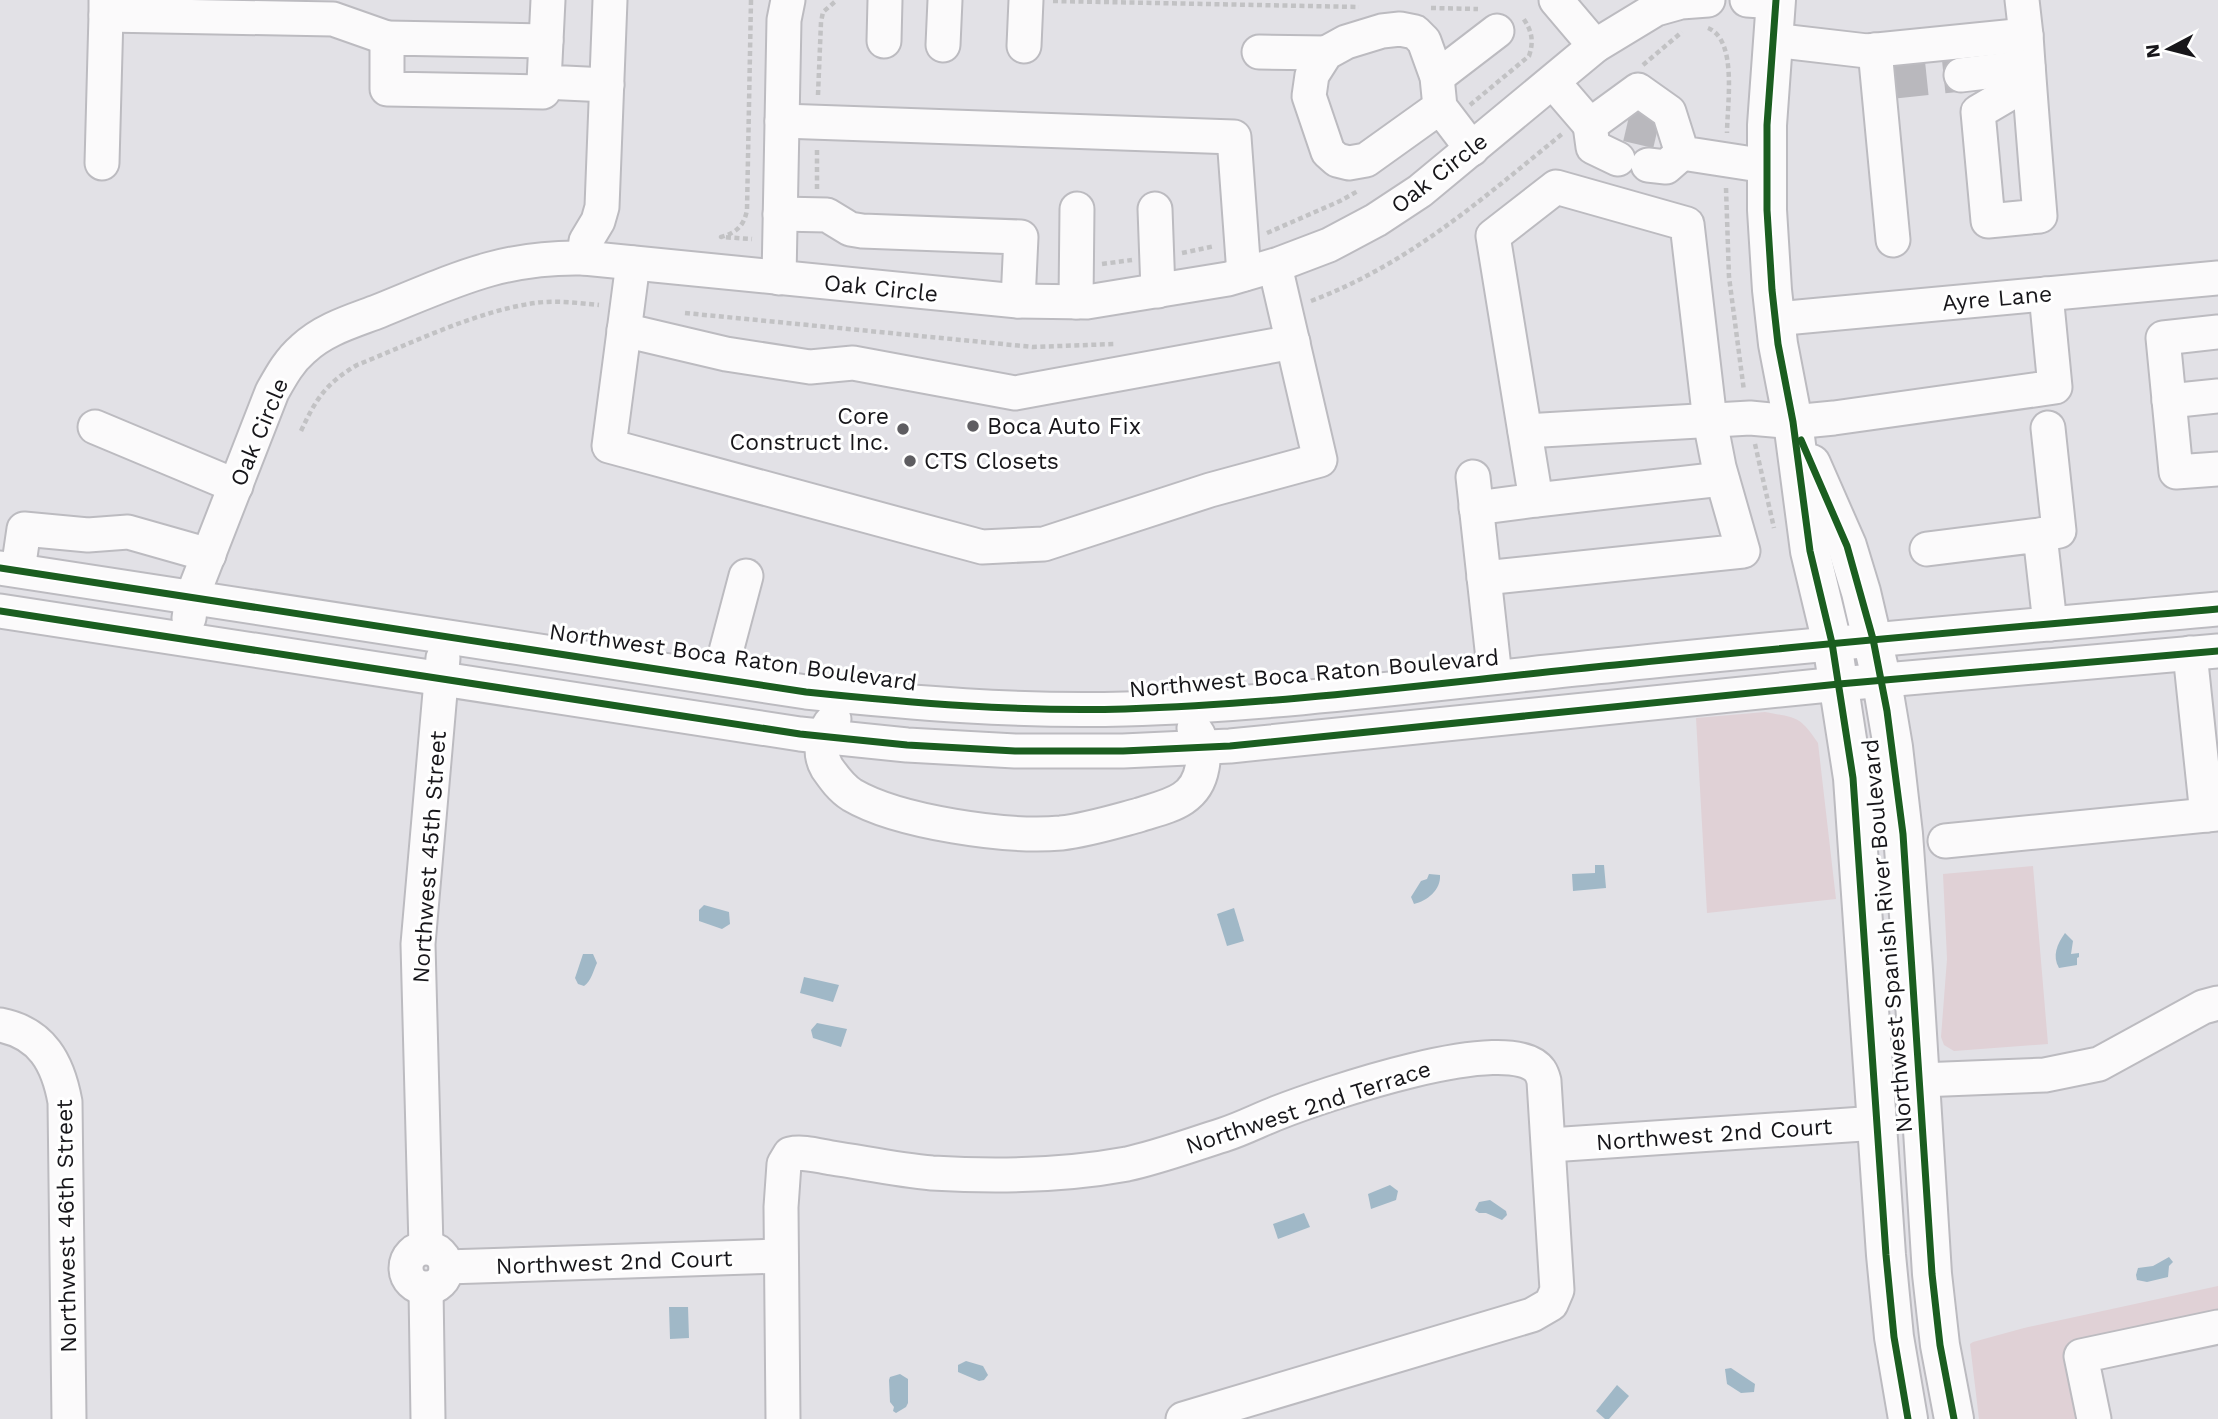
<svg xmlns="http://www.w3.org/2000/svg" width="2218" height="1419" font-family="'Work Sans',sans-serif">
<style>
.green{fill:#e0d1d6}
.water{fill:#a0b8c7}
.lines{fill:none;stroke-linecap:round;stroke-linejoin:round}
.minor-tunnel{stroke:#b9b8bd;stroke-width:33;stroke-dasharray:33 17;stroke-linecap:butt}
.minor-casing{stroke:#bcbbc0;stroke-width:37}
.major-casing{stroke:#bcbbc0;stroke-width:42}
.path{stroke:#c2c2c4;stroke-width:4.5;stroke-dasharray:5 3.5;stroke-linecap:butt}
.minor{stroke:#fbfafb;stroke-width:33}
.major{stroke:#fbfafb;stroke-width:38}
.cycleway-casing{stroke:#fff;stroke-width:11}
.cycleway{stroke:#1b5e20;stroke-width:7}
.poi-dot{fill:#5e5d61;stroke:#fff;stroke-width:2.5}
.labels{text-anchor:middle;stroke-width:6;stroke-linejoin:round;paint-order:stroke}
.street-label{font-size:23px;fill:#17161a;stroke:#fff}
.poi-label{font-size:23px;fill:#17161a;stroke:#fff;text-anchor:start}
</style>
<rect width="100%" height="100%" fill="#e2e1e6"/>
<g class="green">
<path d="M1765,712c31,6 34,3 53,31l18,156 -129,14 -11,-195z"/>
<polygon points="2033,866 2048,1044 1954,1051 1944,1045 1941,1037 1947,959 1943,874"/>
<polygon points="2218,1286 2218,1317 2068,1347 2081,1419 1979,1419 1970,1344 1973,1342 2024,1328"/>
</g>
<g class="water">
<polygon points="1595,865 1604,865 1606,888 1573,891 1572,874 1595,873"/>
<path d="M1429,874l11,1c1,15 -13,26 -26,29l-3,-7 10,-16 6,-2z"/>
<polygon points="704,905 729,912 730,924 722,929 699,921 699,910"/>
<polygon points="1234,908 1244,941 1227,946 1217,914"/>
<path d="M2065,933l8,8 -2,13 8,-1v4l-2,1v7l-18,3c-7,-12 -2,-24 6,-35z"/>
<path d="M583,954h10l4,9c-3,6 -6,19 -13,23l-6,-2 -3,-6z"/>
<polygon points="804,977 839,985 833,1002 800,993"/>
<polygon points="817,1023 847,1029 841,1047 813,1038 811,1030"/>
<polygon points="1390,1185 1398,1191 1396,1200 1371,1209 1368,1194"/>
<polygon points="1490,1200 1506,1211 1507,1215 1502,1220 1486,1213 1479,1213 1475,1210 1479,1202"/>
<polygon points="1304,1213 1310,1227 1278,1239 1273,1224"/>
<polygon points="2169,1257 2173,1262 2169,1266 2168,1277 2147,1282 2137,1280 2136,1275 2138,1268 2153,1266"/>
<polygon points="669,1307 688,1307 689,1338 670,1339"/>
<polygon points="966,1361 983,1366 988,1375 984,1380 979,1381 958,1372 958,1365"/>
<polygon points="1731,1368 1755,1384 1754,1392 1741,1393 1727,1384 1725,1369"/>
<polygon points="900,1374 908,1379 908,1403 906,1407 896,1413 893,1411 894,1407 890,1402 889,1380 890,1377"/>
<polygon points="1617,1385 1629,1396 1609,1419 1605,1419 1596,1411"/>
</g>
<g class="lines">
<g class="minor-tunnel">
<polyline points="1894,82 1961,75"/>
<polyline points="1627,125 1657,132"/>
</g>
<g class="minor-casing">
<g id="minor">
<polyline points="106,0 106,15 333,19 387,38"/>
<polyline points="548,0 544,82 607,85"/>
<polyline points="1556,0 1595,46"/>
<polyline points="1747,0 1776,2"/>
<polyline points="2022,0 2026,35"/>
<path d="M1773,40l94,11 159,-16c4,60 9,120 14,181l-52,5 -10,-109 34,-20 18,-1"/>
<polyline points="884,41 885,0"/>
<polyline points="943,45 945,0"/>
<polyline points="1024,46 1026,0"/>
<polyline points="1875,50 1893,240"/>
<polyline points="1259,52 1326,53"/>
<polyline points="1961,75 2028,67"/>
<polyline points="1437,77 1497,31"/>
<polyline points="544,82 543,92 387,89 387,38 546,41"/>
<polyline points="1553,82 1590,125 1638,90 1669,112 1682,153 1766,166"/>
<polyline points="1440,107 1366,160 1349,163 1337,160 1328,152 1309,96 1312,75 1326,53 1346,42 1382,31 1400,29 1415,32 1424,41 1437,77 1440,107 1472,149"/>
<polyline points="782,121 1234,137 1244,274"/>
<polyline points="1590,125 1593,147 1618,159"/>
<polyline points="102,163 106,15"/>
<polyline points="1648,165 1666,167 1682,153"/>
<polyline points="1155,209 1158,291"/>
<polyline points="780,214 827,215 850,229 862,231 1021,237 1018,301"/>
<polyline points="584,258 586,241 598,221 602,207 610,0"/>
<polyline points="633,263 609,446 982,547 1044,544 1210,490 1320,460 1275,266"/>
<polyline points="779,278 784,20 788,0"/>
<polyline points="1076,302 1077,209"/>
<polyline points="1775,319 2218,278"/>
<polyline points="624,330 726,354 810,367 853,363 1015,393 1293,342"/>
<polyline points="2218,332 2163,338 2176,472 2218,469"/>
<polyline points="2169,401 2218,396"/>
<polyline points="95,427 236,486"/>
<polyline points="1525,431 1750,418 1793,422 1834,418 2055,387 2046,294"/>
<polyline points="1473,477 1495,677"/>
<polyline points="1536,500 1722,479"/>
<polyline points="1476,508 1536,500 1493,236 1556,187 1687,224 1710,421 1719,467 1743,551 1484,578"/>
<polyline points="2040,535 2059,531 2048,428"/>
<polyline points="1927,549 2040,535 2050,624"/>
<path d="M0,568l806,124c106,11 212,20 319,17 164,-5 327,-28 490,-44 201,-21 402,-38 603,-56"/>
<polyline points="18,570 24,529 88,535 128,532 209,555"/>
<polyline points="0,611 800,734 907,745 1015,751 1123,751 1230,746 1839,684 2218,651"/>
<path d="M189,618l3,-21 80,-205c9,-16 17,-31 31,-43 21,-20 50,-28 76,-38 74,-30 123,-55 205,-53l434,43 69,1 141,-23 51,-15 50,-19 47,-25 44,-29 175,-145 61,-37 25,-7 27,-2"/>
<polyline points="2190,653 2207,815"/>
<polyline points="719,678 746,576"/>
<path d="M834,719c-12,12 -16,34 -7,49 7,10 14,20 25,27 46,27 155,43 209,38 26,-3 52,-11 78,-18 28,-9 57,-13 63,-47 3,-15 1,-28 -8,-40"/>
<polyline points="1945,841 2218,814"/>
<path d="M0,1025c42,8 58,38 65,77l4,317"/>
<polyline points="1920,1080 2045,1075 2099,1064 2203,1007 2218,1003"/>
<polyline points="1550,1145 1878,1123"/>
<polyline points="426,1247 418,944 443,658"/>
<circle cx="426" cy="1268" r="20"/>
<polyline points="446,1267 781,1256"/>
<polyline points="426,1289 428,1419"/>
<path d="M783,1419l-2,-212 3,-43 6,-10c13,-3 29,2 42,4 33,5 66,12 100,15 65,4 130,3 195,-9 32,-7 64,-19 96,-29 19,-6 36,-15 54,-22 41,-16 234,-84 263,-42 2,3 3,6 4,10l13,209 -6,14 -19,11 -349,104"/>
<polyline points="2094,1419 2081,1356 2218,1327"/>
</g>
</g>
<g class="major-casing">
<g id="major">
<polyline points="1776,0 1767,125 1767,210 1772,290 1778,344 1793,422 1810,551 1832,643 1853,778 1886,1255 1894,1337 1908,1419"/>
<polyline points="1811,464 1847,546 1861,592 1882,682 1893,747 1903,834 1913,970 1932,1274 1940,1345 1954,1419"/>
</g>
</g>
<g class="path">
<path d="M751,0l-4,210c-3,16 -11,23 -26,27l31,2"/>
<polyline points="1053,1 1359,7"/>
<polyline points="1431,8 1478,9"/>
<path d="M1708,28c30,12 19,78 19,105"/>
<polyline points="1643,65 1682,32"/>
<polyline points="818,95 821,22 823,12 837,0"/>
<path d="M1470,105l59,-49c5,-15 3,-25 -6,-38"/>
<polyline points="1726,188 1729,277 1744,391"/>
<polyline points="817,189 817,149"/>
<polyline points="1267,233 1340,201 1358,191"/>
<polyline points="1182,253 1215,246"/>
<polyline points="1102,264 1132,260"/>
<path d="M1311,301c98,-37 171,-102 251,-167"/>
<polyline points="685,313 1033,347 1115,344"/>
<path d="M301,431c15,-32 25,-48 56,-66 55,-22 120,-54 178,-62 21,-3 43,0 64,2"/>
<polyline points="1755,444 1774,528"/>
</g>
<use href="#minor" class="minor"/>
<use href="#major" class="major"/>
<g class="cycleway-casing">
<g id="cycleway">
<polyline points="1776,0 1767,125 1767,210 1772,290 1778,344 1793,422 1810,551 1832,643 1853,778 1886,1255 1894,1337 1908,1419"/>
<polyline points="1801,440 1847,546 1873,639 1887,711 1903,834 1932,1274 1940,1345 1954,1419"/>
<path d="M0,568l806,124c106,11 212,20 319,17 164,-5 327,-28 490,-44 201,-21 402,-38 603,-56"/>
<polyline points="0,611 800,734 907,745 1015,751 1123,751 1230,746 1839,684 2218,651"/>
</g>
</g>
<use href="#cycleway" class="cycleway"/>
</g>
<g class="poi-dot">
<circle cx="973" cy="426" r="7"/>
<circle cx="903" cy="429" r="7"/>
<circle cx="910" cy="461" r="7"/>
</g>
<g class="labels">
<g class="street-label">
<text transform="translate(1439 173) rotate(-38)" y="8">Oak Circle</text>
<text transform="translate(881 288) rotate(6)" y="8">Oak Circle</text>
<text transform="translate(1997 298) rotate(-5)" y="8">Ayre Lane</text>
<text transform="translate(259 432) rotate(-67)" y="8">Oak Circle</text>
<text transform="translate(733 657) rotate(8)" y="8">Northwest Boca Raton Boulevard</text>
<text transform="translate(1314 673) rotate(-5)" y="8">Northwest Boca Raton Boulevard</text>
<text transform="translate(429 857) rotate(-86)" y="8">Northwest 45th Street</text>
<text transform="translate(1887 936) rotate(-95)" y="8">Northwest Spanish River Boulevard</text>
<text transform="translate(1308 1107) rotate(-18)" y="8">Northwest 2nd Terrace</text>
<text transform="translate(1714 1134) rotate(-4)" y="8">Northwest 2nd Court</text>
<text transform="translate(66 1226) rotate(-91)" y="8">Northwest 46th Street</text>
<text transform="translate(614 1262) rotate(-2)" y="8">Northwest 2nd Court</text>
</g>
<g class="poi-label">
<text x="889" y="424" text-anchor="end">Core<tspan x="889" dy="26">Construct Inc.</tspan></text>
<text x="987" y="434">Boca Auto Fix</text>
<text x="924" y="469">CTS Closets</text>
</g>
</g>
<g transform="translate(2169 49) rotate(263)" stroke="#ffffff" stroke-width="5" paint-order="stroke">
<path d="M0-5L12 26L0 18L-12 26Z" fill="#17161a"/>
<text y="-10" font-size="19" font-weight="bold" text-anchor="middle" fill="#17161a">N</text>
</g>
</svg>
